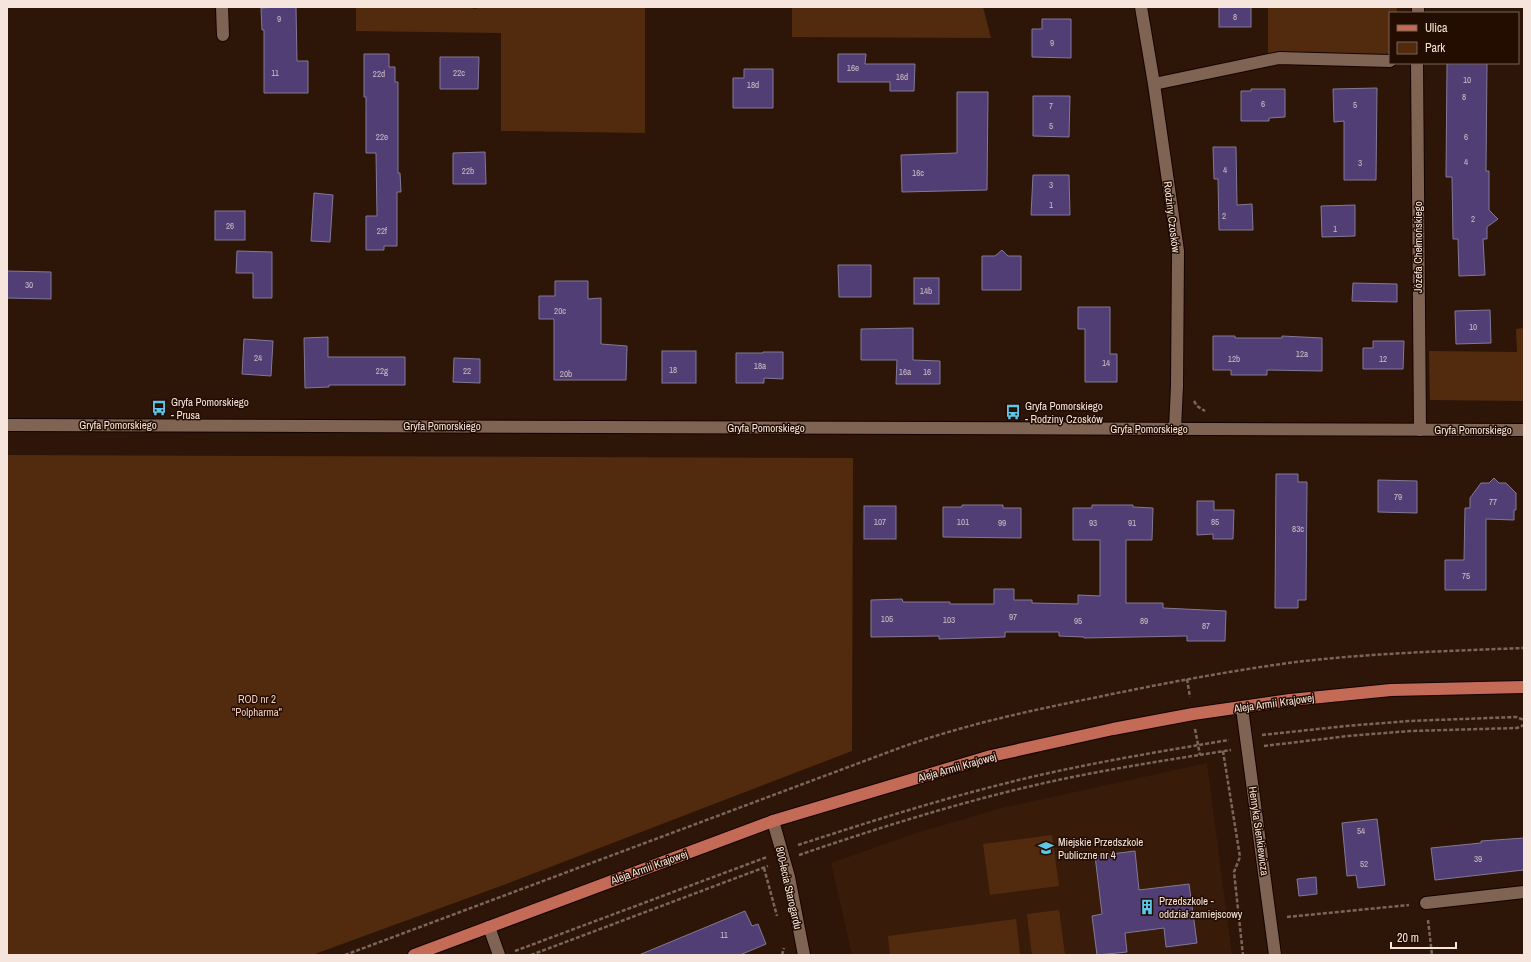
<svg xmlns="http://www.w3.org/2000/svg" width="1531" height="962" font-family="'Archivo Narrow',sans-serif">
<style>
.built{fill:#381b08}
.green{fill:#522b0f}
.building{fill:#513e74;stroke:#827996}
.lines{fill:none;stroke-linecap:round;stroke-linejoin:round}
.minor-casing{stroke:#140300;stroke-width:14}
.major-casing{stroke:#140300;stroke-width:14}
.path{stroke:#7a665a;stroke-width:2.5;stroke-dasharray:4 2;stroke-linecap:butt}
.minor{stroke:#806453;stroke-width:12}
.major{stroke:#c46b58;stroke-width:12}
.labels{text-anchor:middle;stroke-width:3;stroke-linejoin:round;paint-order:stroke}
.number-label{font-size:9px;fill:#cdbbc2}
.street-label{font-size:11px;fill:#f6e5dc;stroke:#230d01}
.poi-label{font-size:11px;fill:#f6e5dc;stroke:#230d01;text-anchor:start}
.park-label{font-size:11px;fill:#f3d0bc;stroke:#230d01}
</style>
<rect width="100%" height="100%" fill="#2d1608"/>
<polygon class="built" points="1207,763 1232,955 852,955 831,863 916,833 1002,808"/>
<g class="green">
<polygon points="356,7 471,7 474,9 483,7 645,7 645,133 501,131 501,33 356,31"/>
<polygon points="792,7 983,7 991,38 792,37"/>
<polygon points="1268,7 1397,7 1397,13 1390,13 1390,56 1268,56"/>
<polygon points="1524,328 1524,401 1430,400 1429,351 1517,352 1516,329"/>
<polygon points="7,455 853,458 852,751 498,887 312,955 7,955"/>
<polygon points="1052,835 1059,886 990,895 983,844"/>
<polygon points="1059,910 1065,955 1032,955 1027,914"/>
<polygon points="1016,919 1020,955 890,955 888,936"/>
</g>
<g class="building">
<polygon points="277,7 296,7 297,61 308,61 308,93 264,93 264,30 262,30 261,8"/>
<rect x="1219" y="7" width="32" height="20"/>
<polygon points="1042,19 1071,19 1071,58 1032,57 1032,29 1042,29"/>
<polygon points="364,54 389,54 389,67 395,67 395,82 398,82 398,173 400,173 401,192 397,192 397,246 384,246 384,250 366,250 366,216 377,216 376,153 366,153 366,97 364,97"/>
<polygon points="838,54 866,54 865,64 915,64 914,91 890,91 890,82 838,82"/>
<polygon points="440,57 479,57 478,89 440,89"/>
<polygon points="1454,63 1487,63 1486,171 1489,171 1489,210 1498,219 1487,227 1487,239 1483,239 1485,275 1459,276 1458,239 1453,239 1452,177 1446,177 1447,64"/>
<polygon points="744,69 773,69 773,108 733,108 733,78 744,78"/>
<polygon points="1377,88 1376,180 1344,180 1344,121 1334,122 1333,89"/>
<polygon points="1251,89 1285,89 1285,117 1269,118 1269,121 1241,121 1241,91 1251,91"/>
<polygon points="957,92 988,92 987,190 902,192 901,155 957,153"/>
<polygon points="1033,96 1070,96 1069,137 1033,136"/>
<polygon points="1213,147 1236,147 1237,205 1252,204 1253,230 1219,230 1218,179 1214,179"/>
<polygon points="485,152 486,184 453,184 453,153"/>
<polygon points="1033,175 1069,175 1070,215 1031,215"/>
<polygon points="314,193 333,195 330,242 311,241"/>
<polygon points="1355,205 1355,236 1322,237 1321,206"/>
<rect x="215" y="211" width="30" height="29"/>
<polygon points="1002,250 1008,256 1021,256 1021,290 982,290 982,256 995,256"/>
<polygon points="237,251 272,252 272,298 253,298 253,273 236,273"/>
<polygon points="838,265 871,265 871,297 839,297"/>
<polygon points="7,271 51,272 51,299 7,298"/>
<rect x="914" y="278" width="25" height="26"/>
<polygon points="555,281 588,281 588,299 601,298 601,344 627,346 626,380 554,380 554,319 539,319 539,296 555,296"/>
<polygon points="1353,283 1397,284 1397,302 1352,301"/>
<polygon points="1078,307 1110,307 1110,354 1117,354 1117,382 1085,382 1085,329 1078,329"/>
<polygon points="1490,310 1491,343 1456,344 1455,311"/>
<polygon points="913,328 913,360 940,361 940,384 896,384 897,360 861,360 861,329"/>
<polygon points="1213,336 1235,336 1235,338 1282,338 1282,336 1322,338 1322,371 1267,370 1267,375 1231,375 1231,370 1213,370"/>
<polygon points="328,337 328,357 405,357 405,385 329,385 329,387 305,388 304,338"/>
<polygon points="244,339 273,341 271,376 242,374"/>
<polygon points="1373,341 1404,341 1403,369 1363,369 1363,348 1373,348"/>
<rect x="662" y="351" width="34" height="32"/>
<polygon points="763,352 783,352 783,379 764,378 764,383 736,383 736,353 763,353"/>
<polygon points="454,358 480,359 480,383 453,382"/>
<polygon points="1276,474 1298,474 1298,482 1307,482 1306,600 1298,600 1298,608 1275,608"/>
<polygon points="1494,478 1499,483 1506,483 1516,493 1516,510 1514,510 1514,520 1486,519 1486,590 1445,590 1445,560 1464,560 1465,508 1470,508 1470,498 1481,483 1489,483"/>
<polygon points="1378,480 1417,481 1417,513 1378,512"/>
<polygon points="1197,501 1214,501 1214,510 1234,510 1233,539 1213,539 1213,534 1197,535"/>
<polygon points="962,505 1003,505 1003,508 1021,508 1021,538 943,537 943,507 962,507"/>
<polygon points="1092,505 1133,505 1133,507 1153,508 1152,540 1126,540 1126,603 1163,603 1163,608 1226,611 1225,641 1187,641 1187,636 1084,638 1084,637 1059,636 1059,632 1005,632 1005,637 939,639 939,636 871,637 871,600 902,599 903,602 950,602 950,604 994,604 994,589 1014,589 1014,600 1032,600 1032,603 1078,604 1078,595 1100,596 1100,540 1073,540 1073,508 1092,508"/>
<rect x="864" y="506" width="32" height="33"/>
<polygon points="1377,819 1385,885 1358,888 1356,875 1347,876 1342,823"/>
<polygon points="1524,838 1524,870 1435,880 1431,848 1481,843 1481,841"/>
<polygon points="1135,851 1139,890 1189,884 1197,943 1166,947 1164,928 1125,933 1127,952 1097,955 1092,916 1102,914 1095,856"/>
<polygon points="1316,877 1317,894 1299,896 1297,879"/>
<polygon points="745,911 752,926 758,924 766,944 740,955 639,955"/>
</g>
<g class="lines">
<g class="minor-casing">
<g id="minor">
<polyline points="222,7 223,35"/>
<polyline points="1141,7 1154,84 1178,251 1177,386 1175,429"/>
<polyline points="1418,13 1418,7"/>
<polyline points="1417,63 1420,430"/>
<polyline points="1154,84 1279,58 1390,61"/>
<polyline points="7,425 1524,430"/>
<polyline points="1242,708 1275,955"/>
<polyline points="773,821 789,877 804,955"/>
<polyline points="1426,903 1524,892"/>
<polyline points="489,927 499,955"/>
</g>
</g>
<g class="major-casing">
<polyline id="major" points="414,955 773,821 991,756 1113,729 1193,714 1290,700 1391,690 1524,687"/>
</g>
<g class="path">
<polyline points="1194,401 1197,406 1205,411"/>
<polyline points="1187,679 1190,697"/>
<polyline points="1195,729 1200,755"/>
<polyline points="1262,735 1346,726 1409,721 1516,717 1524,720"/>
<polyline points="1264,746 1348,736 1410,731 1517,728 1524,725"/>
<polyline points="1223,751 1240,857 1234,872 1243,955"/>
<path d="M798,845c65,-21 130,-42 197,-59 76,-20 156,-33 234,-46"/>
<path d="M799,855c85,-29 171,-56 259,-75 57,-12 115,-21 173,-30"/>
<polyline points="764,868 777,916"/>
<polyline points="1287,917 1409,905"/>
<polyline points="1428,920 1432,955"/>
<polyline points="515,951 767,857"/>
<path d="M345,955l557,-208c62,-22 126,-36 191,-49 67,-14 135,-27 203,-36 76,-9 152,-11 228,-14"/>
<polyline points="531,955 768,866"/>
<polyline points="782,955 784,948"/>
</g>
<use href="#minor" class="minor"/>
<use href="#major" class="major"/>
</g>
<defs>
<g id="bus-bare" transform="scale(1.2)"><path d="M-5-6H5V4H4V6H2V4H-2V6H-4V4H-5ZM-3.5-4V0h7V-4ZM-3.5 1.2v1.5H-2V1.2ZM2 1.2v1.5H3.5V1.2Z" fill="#5cc7e8" stroke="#230d01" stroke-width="2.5" paint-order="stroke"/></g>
<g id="school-bare" transform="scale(1.2)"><path d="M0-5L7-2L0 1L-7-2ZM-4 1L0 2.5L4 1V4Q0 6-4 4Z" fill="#5cc7e8" stroke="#230d01" stroke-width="2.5" paint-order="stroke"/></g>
<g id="building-bare" transform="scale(1.2)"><path d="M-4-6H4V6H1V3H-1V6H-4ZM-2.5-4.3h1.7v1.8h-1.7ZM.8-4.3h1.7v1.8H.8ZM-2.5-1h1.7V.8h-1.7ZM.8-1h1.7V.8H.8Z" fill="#5cc7e8" stroke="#230d01" stroke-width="2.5" paint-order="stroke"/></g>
</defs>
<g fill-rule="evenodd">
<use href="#bus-bare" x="159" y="408"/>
<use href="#bus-bare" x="1013" y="412"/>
<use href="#school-bare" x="1046" y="848"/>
<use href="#building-bare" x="1147" y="907"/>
</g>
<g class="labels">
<g class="number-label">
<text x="1235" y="20">8</text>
<text x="279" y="22">9</text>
<text x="1052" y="46">9</text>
<text x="853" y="71">16e</text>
<text x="275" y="76">11</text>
<text x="459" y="76">22c</text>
<text x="379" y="77">22d</text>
<text x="902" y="80">16d</text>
<text x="1467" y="83">10</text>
<text x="753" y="88">18d</text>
<text x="1464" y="100">8</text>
<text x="1263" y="107">6</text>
<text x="1355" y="108">5</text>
<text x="1051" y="109">7</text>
<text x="1051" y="129">5</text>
<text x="382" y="140">22e</text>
<text x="1466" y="140">6</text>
<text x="1466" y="165">4</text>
<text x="1360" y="166">3</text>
<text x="1225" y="173">4</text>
<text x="468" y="174">22b</text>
<text x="918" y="176">16c</text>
<text x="1051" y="188">3</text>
<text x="1051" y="208">1</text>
<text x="1224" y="219">2</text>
<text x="1473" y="222">2</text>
<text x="230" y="229">26</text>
<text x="1335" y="232">1</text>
<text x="382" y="234">22f</text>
<text x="29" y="288">30</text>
<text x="926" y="294">14b</text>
<text x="560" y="314">20c</text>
<text x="1473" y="330">10</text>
<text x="1302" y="357">12a</text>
<text x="258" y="361">24</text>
<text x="1234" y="362">12b</text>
<text x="1383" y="362">12</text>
<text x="1106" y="366">14</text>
<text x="760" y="369">18a</text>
<text x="673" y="373">18</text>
<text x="382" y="374">22g</text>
<text x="467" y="374">22</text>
<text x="905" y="375">16a</text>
<text x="927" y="375">16</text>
<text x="566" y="377">20b</text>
<text x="1398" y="500">79</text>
<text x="1493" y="505">77</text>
<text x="880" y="525">107</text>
<text x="963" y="525">101</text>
<text x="1215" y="525">85</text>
<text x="1002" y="526">99</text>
<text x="1093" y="526">93</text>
<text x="1132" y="526">91</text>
<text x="1298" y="532">83c</text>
<text x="1466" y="579">75</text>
<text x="1013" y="620">97</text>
<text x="887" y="622">105</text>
<text x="949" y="623">103</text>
<text x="1078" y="624">95</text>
<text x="1144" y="624">89</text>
<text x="1206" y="629">87</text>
<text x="1361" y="834">54</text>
<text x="1478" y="862">39</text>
<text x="1364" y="867">52</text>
<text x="724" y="938">11</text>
</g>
<g class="street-label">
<text transform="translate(1172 217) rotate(83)" y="4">Rodziny Czosków</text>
<text transform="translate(1418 247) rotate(-90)" y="4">Józefa Chełmońskiego</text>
<text x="118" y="429">Gryfa Pomorskiego</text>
<text x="442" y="430">Gryfa Pomorskiego</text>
<text x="766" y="432">Gryfa Pomorskiego</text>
<text x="1149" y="433">Gryfa Pomorskiego</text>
<text x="1473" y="434">Gryfa Pomorskiego</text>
<text transform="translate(1274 703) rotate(-8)" y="4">Aleja Armii Krajowej</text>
<text transform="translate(957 767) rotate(-16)" y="4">Aleja Armii Krajowej</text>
<text transform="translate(1259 831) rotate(82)" y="4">Henryka Sienkiewicza</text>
<text transform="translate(649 867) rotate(-20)" y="4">Aleja Armii Krajowej</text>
<text transform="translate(789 888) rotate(77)" y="4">800-lecia Starogardu</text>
</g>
<g class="poi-label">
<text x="171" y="406">Gryfa Pomorskiego<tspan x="171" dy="13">- Prusa</tspan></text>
<text x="1025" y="410">Gryfa Pomorskiego<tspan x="1025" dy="13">- Rodziny Czosków</tspan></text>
<text x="1058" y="846">Miejskie Przedszkole<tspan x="1058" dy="13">Publiczne nr 4</tspan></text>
<text x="1159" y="905">Przedszkole -<tspan x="1159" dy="13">oddział zamiejscowy</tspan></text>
</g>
<g class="park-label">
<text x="257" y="703">ROD nr 2<tspan x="257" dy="13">"Polpharma"</tspan></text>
</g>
</g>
<rect width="1531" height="962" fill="none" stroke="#f6e5dc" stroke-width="16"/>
<rect x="1389" y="12" width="130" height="52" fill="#230d01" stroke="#776359"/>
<rect x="1397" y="25" width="20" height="6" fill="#c46b58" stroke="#776359"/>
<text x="1425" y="32" font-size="12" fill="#f6e5dc">Ulica</text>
<rect x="1397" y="42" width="20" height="12" fill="#522b0f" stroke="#776359"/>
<text x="1425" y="52" font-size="12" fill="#f6e5dc">Park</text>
<path d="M1391 942v6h65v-6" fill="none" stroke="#f6e5dc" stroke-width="2"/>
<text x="1397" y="942" font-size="12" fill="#f6e5dc" stroke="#230d01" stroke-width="3" paint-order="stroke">20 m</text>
</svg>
